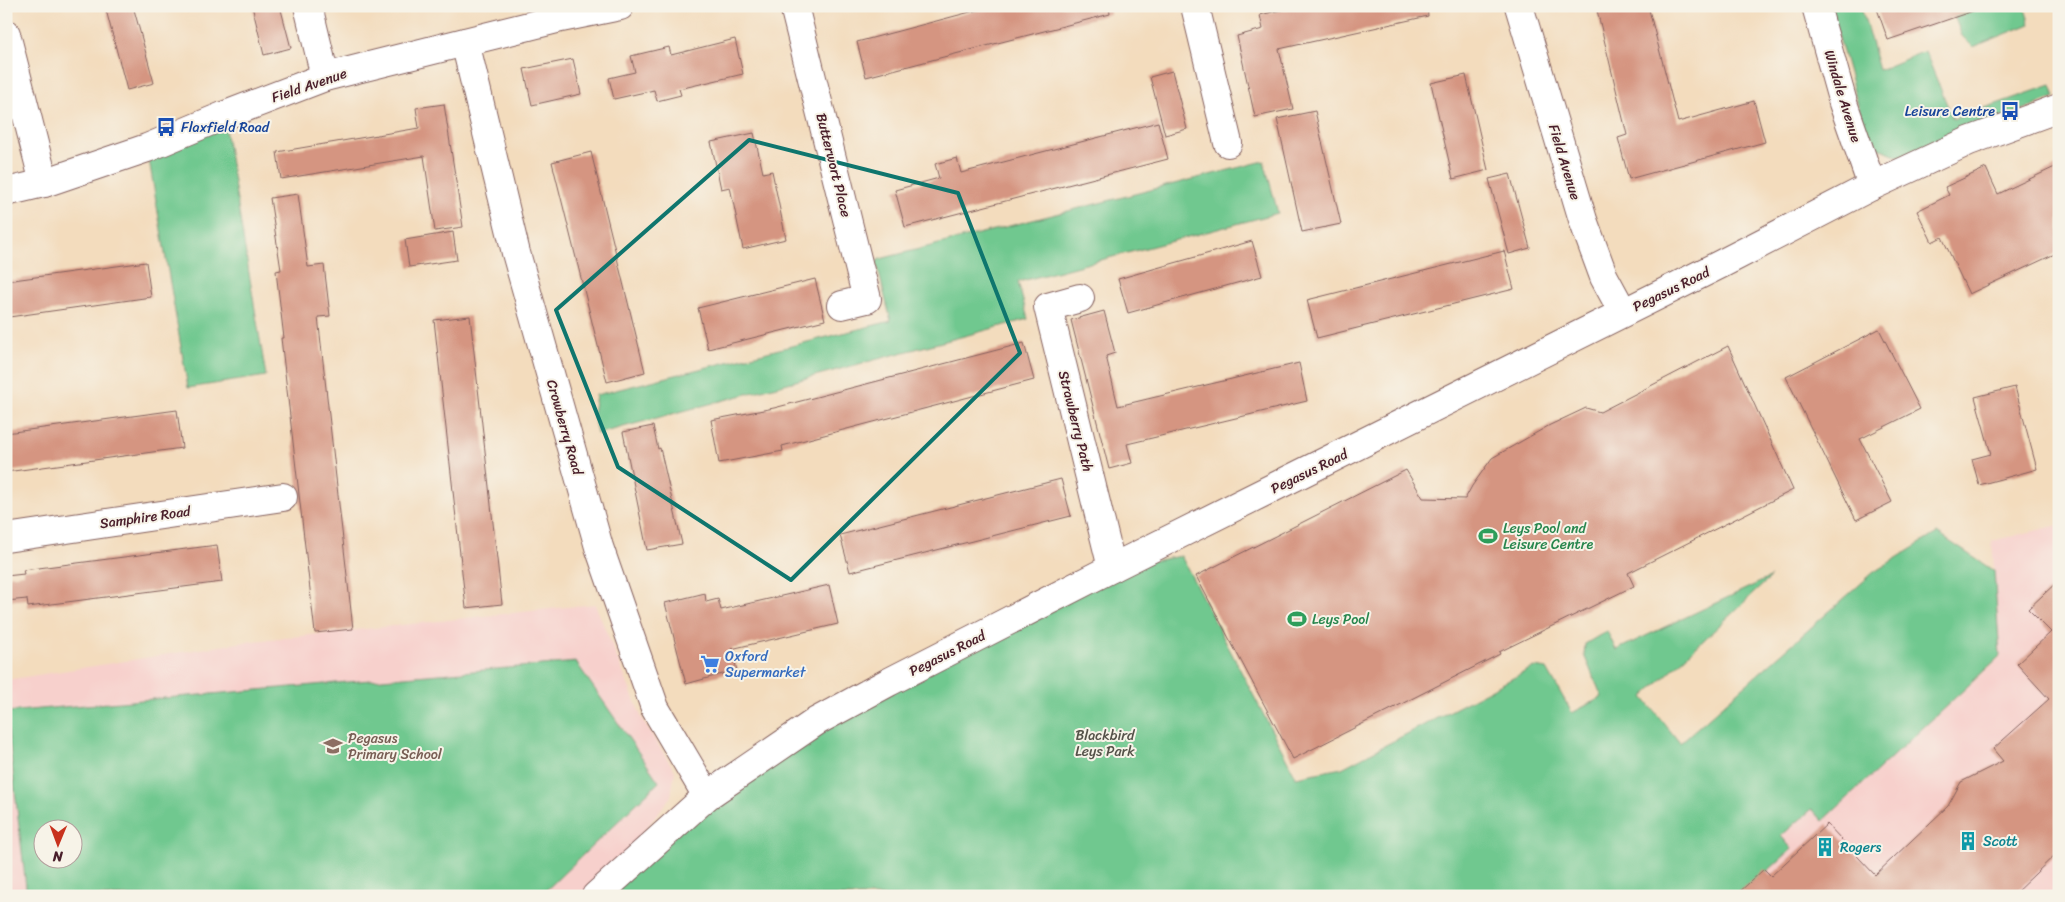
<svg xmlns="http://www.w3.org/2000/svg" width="2065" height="902" font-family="Sriracha,sans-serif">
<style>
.built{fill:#f7d0cc;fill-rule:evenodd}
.green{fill:#6fc88f;stroke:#5c745d;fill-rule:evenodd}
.building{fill:#d59581}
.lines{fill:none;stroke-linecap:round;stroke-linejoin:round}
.minor-casing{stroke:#85615e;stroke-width:30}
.minor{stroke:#fff;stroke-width:28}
.marked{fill:none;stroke:#0f766e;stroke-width:4;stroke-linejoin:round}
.labels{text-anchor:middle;stroke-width:4;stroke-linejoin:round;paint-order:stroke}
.street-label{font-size:14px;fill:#4a1f2b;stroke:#f7f3e8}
.transit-label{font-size:14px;fill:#164399;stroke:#f7f3e8;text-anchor:end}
.leisure-label{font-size:14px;fill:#27864d;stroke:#f7f3e8;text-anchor:start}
.shop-label{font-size:14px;fill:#366cbe;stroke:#f7f3e8;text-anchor:start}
.park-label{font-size:14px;fill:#555249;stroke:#f7f3e8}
.education-label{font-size:14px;fill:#785e54;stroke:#f7f3e8;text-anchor:start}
.culture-label{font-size:14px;fill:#0d838f;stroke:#f7f3e8;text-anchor:start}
</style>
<rect width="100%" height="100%" fill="#f7f3e8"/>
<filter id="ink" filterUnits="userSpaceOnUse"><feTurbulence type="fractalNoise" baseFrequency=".02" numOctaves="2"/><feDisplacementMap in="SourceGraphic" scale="10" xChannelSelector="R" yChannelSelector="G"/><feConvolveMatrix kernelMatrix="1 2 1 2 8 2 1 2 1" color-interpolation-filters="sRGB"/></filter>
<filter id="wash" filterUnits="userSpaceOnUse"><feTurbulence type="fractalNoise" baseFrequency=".0096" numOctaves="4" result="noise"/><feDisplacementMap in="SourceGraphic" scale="20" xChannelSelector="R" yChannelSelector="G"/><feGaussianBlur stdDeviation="1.12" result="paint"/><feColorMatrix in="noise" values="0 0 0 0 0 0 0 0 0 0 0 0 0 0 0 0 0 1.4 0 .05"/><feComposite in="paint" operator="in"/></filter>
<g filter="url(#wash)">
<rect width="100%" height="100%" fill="#f3dcbd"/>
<g class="built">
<polygon points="2059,525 2059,896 1740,896 1792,849 1781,836 1812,809 1823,820 2000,657 1992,541"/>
<path d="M595,604l48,117 32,50 -4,25 -76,100h-589v-216l239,-38zM42,830h30v30h-30z"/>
</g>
<g class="green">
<polygon points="1830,6 1861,6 1879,70 1925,51 1953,119 2051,85 2055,97 1903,158 1872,145 1866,133"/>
<polygon points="1950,6 2024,6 2030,24 1973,47 1962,36"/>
<polygon points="223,116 266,376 188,388 147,148"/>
<polygon points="1264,161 1278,213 1018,282 1028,319 597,434 593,414 596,395 891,321 877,265 877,261 880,259"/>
<polygon points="1937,533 1994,571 2000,656 1823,821 1812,809 1781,836 1792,849 1740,896 596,896 707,796 1112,568 1181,556 1296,777 1342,768 1534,667 1547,669 1572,713 1602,697 1584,655 1585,644 1607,631 1616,650 1771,577 1643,697 1680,743 1874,572"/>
<path d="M576,662l83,120 -119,114h-513l-21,-184zM42,830h30v30h-30z"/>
</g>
<g id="blocks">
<g class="building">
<polygon points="105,6 133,6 154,83 127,90"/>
<polygon points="252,6 280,6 291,48 264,55"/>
<polygon points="993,6 1109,6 1110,14 866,77 857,42"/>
<polygon points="1298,6 1427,6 1428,16 1279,49 1293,109 1255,117 1237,36 1263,29 1260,15"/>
<polygon points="1596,6 1648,6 1678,122 1754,101 1765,142 1629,179 1618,138 1627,135"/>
<polygon points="1876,6 1976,6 1976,10 1888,40"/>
<polygon points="735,39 743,74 679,89 681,95 657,101 654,90 614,99 609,78 635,72 631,56 669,47 671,55"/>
<polygon points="573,59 581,94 532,105 524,69"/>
<polygon points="1172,71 1187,129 1165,135 1150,77"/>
<polygon points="1466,75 1488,170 1453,179 1431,83"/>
<polygon points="444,104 463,227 435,231 424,156 281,179 277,152 419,128 416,108"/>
<polygon points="1315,111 1341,224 1302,232 1277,119"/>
<polygon points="1158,122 1168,159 905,227 895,190 939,178 935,164 957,158 961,173"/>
<polygon points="754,133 763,173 772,171 786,239 743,249 730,187 721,189 711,142"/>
<polygon points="591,152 645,372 607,382 552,162"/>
<polygon points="2059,165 2059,252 1969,294 1942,237 1932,242 1917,211 1949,195 1945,187 1986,168 1998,194"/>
<polygon points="1510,174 1530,248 1509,254 1489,179"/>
<polygon points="298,194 308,267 324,265 330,316 318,317 353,629 315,633 281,338 284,338 276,271 281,270 270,198"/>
<polygon points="453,232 457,260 409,267 405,240"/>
<polygon points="1252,241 1262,276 1128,313 1118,279"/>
<polygon points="1504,251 1514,289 1317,338 1307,300"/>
<polygon points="146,262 151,297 9,317 6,281"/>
<polygon points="815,279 825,320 708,349 698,308"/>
<polygon points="1104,311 1115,353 1106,356 1118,406 1299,363 1307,401 1127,444 1132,463 1109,469 1071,320"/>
<polygon points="470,316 502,604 466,608 434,320"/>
<polygon points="1879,329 1920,409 1860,439 1892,502 1856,520 1786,377"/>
<polygon points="1024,343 1034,380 782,446 783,451 719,463 711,420 774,408"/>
<polygon points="1728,346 1793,490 1628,573 1634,586 1499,652 1500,654 1293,759 1196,576 1406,470 1423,498 1465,499 1472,486 1492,458 1550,425 1586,408 1600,412"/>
<polygon points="2015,387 2037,469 1979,485 1972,459 1991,454 1975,397"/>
<polygon points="177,410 182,448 6,472 6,433"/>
<polygon points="653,426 658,449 660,448 682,544 647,550 623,432"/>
<polygon points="1061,479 1071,516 850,572 840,535"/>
<polygon points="217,545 222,582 28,607 27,599 6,601 6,576 24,574 23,570"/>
<polygon points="2059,580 2059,851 2012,896 1735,896 1764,869 1771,876 1827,824 1875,875 1948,806 1961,782 2003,761 1993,749 2049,699 2017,664 2051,632 2028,609"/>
<polygon points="829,585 838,624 731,649 737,670 686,684 665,603 705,593 706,602 718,599 721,610"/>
</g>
</g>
</g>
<g filter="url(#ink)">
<use href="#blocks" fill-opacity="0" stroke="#85615e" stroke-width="1"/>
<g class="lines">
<g class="minor-casing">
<g id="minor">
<polyline points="308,6 325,77"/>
<polyline points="794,6 867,299 842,305"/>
<polyline points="1195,6 1228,143"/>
<polyline points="1519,6 1583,220 1604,277 1623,312"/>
<polyline points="1816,6 1843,103 1872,186"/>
<polyline points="6,34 44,183"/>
<polyline points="465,42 516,253 599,547 655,708 707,796"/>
<polyline points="6,192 44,183 147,148 223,116 325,77 561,18 620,6"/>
<polyline points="1080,298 1048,307 1112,568"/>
<polyline points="6,538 283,497"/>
<polyline points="596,896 707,796 817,721 889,682 1112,568 1721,264 1872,186 1969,141 2059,108"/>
</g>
</g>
<use href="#minor" class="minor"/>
</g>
</g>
<path class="marked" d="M749,140l209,53 62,160 -229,227 -173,-113 -62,-157z"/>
<defs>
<g id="bus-bare" transform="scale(1.5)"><path d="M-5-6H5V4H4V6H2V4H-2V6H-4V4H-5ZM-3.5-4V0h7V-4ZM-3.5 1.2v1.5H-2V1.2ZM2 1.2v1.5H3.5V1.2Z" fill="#1a4fb4" stroke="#f7f3e8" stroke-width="2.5" paint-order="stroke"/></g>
<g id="stadium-bare" transform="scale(1.5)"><path d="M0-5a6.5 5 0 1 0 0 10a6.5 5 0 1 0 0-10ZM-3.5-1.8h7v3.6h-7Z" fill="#2e9e5b" stroke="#f7f3e8" stroke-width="2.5" paint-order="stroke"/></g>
<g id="supermarket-bare" transform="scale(1.5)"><path d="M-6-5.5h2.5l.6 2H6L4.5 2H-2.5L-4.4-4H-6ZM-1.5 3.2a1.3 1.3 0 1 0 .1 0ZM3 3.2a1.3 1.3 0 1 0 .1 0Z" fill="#3f7fe0" stroke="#f7f3e8" stroke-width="2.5" paint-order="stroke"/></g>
<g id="school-bare" transform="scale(1.5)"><path d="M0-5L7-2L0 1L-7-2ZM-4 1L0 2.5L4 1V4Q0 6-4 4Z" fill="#8d6e63" stroke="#f7f3e8" stroke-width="2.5" paint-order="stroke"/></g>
<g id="building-bare" transform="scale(1.5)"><path d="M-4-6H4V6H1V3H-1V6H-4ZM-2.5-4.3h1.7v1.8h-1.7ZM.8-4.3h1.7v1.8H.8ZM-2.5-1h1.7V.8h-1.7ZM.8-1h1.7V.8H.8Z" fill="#0f9aa8" stroke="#f7f3e8" stroke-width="2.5" paint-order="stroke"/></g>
</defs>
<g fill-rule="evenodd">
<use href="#bus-bare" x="2010" y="111"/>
<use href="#bus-bare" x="166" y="127"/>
<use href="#stadium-bare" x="1488" y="536"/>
<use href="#stadium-bare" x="1297" y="619"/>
<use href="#supermarket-bare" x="710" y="664"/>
<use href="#school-bare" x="333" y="746"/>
<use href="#building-bare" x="1968" y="841"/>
<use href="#building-bare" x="1825" y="847"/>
</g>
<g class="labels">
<g class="street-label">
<text transform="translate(309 85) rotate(-19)" y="5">Field Avenue</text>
<text transform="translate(1843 96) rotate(73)" y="5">Windale Avenue</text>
<text transform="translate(1565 162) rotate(73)" y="5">Field Avenue</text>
<text transform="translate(834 165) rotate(76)" y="5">Butterwort Place</text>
<text transform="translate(1671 289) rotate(-26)" y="5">Pegasus Road</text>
<text transform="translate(1076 421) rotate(76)" y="5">Strawberry Path</text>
<text transform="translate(565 427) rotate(74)" y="5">Crowberry Road</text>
<text transform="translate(1309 471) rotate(-26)" y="5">Pegasus Road</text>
<text transform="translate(145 517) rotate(-8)" y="5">Samphire Road</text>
<text transform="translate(947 653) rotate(-27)" y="5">Pegasus Road</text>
</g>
<g class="transit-label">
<text x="1995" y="116">Leisure Centre</text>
<text x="181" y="132" text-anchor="start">Flaxfield Road</text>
</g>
<g class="leisure-label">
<text x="1503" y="533">Leys Pool and<tspan x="1503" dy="16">Leisure Centre</tspan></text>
<text x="1312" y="624">Leys Pool</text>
</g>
<g class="shop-label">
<text x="725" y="661">Oxford<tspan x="725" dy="16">Supermarket</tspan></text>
</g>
<g class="park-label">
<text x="1105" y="740">Blackbird<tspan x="1105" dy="16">Leys Park</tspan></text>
</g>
<g class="education-label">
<text x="348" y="743">Pegasus<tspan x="348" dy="16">Primary School</tspan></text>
</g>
<g class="culture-label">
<text x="1983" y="846">Scott</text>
<text x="1840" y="852">Rogers</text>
</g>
</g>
<rect width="2065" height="902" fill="none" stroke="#f7f3e8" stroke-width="25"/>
<g transform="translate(58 844) rotate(181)"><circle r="24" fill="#f7f3e8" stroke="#b29e9c"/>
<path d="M0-4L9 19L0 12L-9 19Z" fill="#c8321e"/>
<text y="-8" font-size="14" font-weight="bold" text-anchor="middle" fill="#4a1f2b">N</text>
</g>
</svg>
